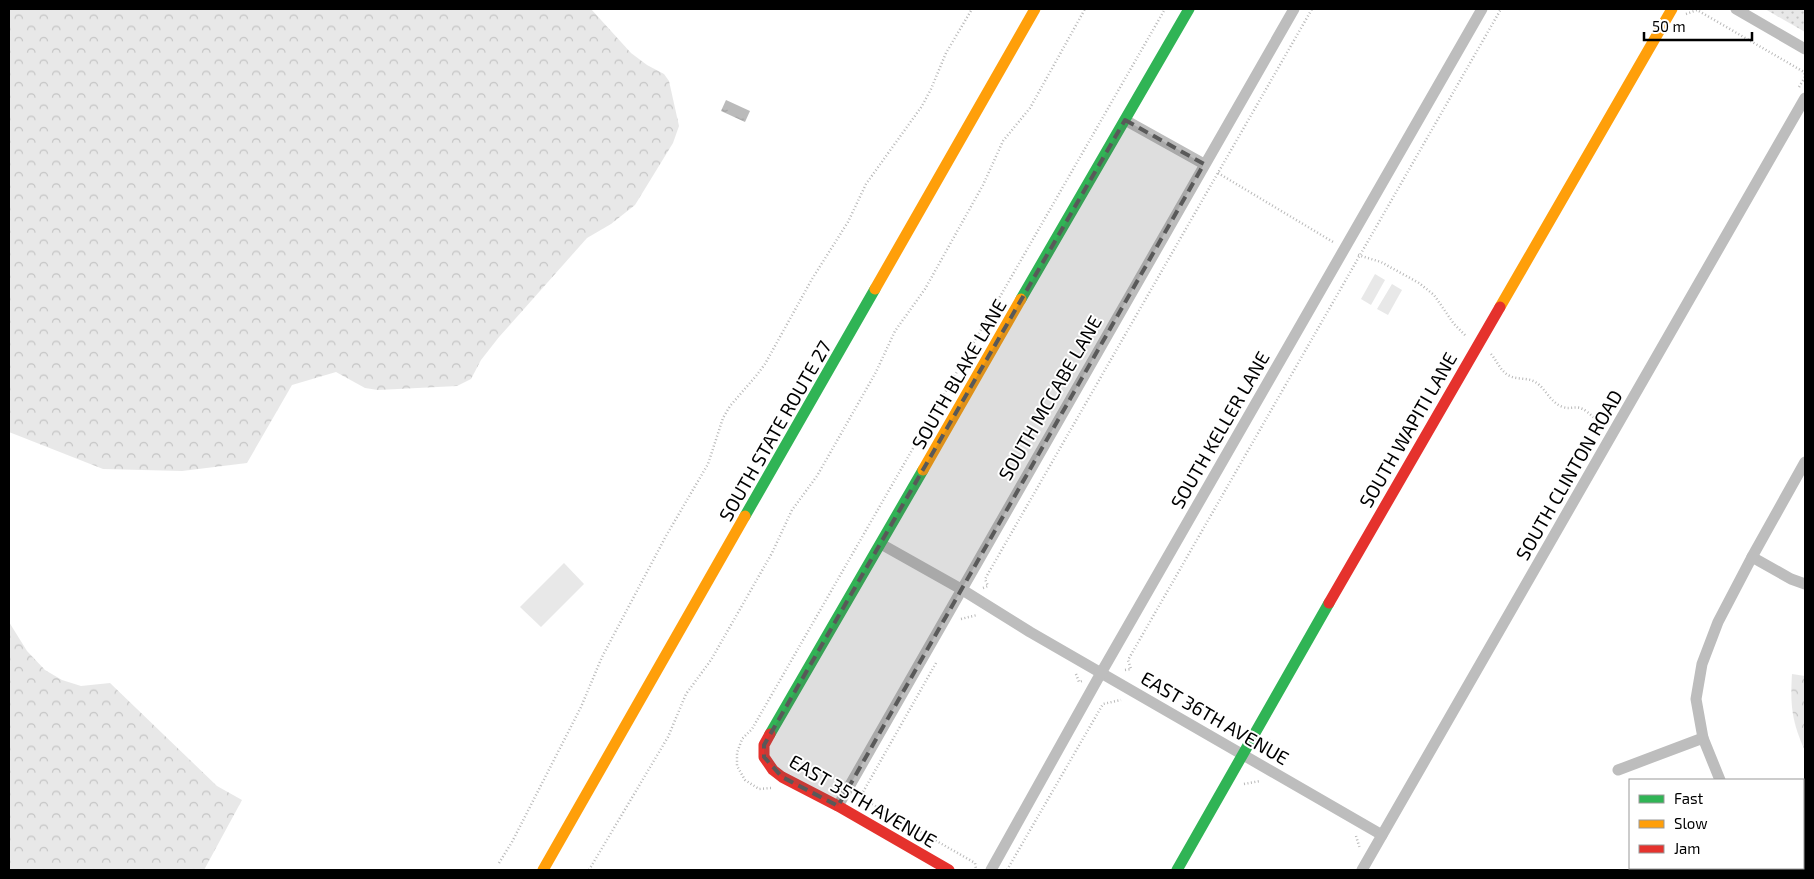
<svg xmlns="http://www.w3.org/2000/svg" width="1814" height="879" font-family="'Exo 2',sans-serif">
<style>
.grass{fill:url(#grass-dots)}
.forest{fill:url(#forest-crowns)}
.garden{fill:#e8e8e8}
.water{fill:url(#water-ripples)}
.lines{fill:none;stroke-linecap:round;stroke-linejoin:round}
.path{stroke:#b8b8b8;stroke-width:2.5;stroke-dasharray:1 2.5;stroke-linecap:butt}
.street{stroke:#bdbdbd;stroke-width:11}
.fast{stroke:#30b455;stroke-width:11}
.slow{stroke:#ff9f0a;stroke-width:11}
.jam{stroke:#e5322d;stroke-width:11}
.marked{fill:#595959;fill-opacity:0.2;stroke:#595959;stroke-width:4;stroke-dasharray:10 6;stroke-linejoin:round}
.labels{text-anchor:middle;stroke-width:4;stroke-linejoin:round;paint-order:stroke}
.street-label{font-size:19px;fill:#000;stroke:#fff}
</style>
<defs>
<pattern id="grass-dots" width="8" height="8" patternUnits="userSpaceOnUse" patternTransform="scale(1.25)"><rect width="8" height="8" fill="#e8e8e8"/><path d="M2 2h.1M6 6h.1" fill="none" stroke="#c5c5c5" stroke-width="1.8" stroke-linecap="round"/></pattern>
<pattern id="forest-crowns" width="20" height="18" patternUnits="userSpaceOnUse" patternTransform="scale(1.25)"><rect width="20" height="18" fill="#e8e8e8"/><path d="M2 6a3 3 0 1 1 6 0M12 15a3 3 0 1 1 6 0" fill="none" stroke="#c5c5c5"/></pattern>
<pattern id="water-ripples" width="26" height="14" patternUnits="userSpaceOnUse" patternTransform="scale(1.25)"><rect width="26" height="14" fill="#bababa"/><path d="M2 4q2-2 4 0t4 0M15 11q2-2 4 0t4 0" fill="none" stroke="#9e9e9e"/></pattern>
</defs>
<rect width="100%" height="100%" fill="#fff"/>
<polygon class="grass" points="1765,9 1805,9 1805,32"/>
<g class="forest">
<polygon points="9,9 591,9 631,53 647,65 664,74 669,81 679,126 673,143 635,205 611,224 587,238 499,337 481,360 471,379 457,386 378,390 365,388 336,372 292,385 247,463 182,471 103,469 9,432"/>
<polygon points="9,622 27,651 45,670 62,680 81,686 110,683 217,786 242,800 204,870 9,870"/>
<path d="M1792,674l13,2v75c-13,-29 -15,-45 -13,-77z"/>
<polygon points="1805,807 1805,870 1766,870 1768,868 1803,868 1803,811"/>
</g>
<g class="garden">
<polygon points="1375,274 1385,280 1371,305 1361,299"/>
<polygon points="1392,284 1402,290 1388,315 1377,309"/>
<polygon points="564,563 584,584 541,627 520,607"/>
</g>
<polygon class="water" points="726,100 750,111 745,122 721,111"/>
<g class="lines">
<g class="path">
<polyline points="1686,14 1697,10 1804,72 1805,75"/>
<polyline points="1799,87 1805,77"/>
<polyline points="1218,173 1333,242"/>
<polyline points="1358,255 1381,262 1419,283 1434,295 1454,324 1466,336"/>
<path d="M1491,354c6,7 9,16 17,21 10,6 21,1 30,9 9,7 13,19 25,23 8,3 13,-3 23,4 7,5 10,10 19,13"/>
<polyline points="983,588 988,586 985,579 1312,9"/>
<polyline points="961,619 977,615"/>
<polyline points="936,663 863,792 865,800 975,863 976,869"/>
<polyline points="1125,670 1131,669 1128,660 1501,9"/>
<polyline points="1076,674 1079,682 1082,681"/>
<polyline points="1266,750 1270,750 1269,740"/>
<polyline points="1244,784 1260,781"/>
<polyline points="771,788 759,789 745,780 737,766 737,753 742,739 752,729 1165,9"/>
<polyline points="1356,836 1360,849"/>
<polyline points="499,863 512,842 581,707 602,657 666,536 708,464 723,418 730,406 756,376 765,364 812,279 848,222 866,184 922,106 931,89 946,53 972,9"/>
<polyline points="589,870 668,737 686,694 711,660 772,553 792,510 817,476 876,372 895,331 925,289 983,185 1003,141 1030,108 1085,9"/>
<polyline points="1007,870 1103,704 1121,700"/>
</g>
<g class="street">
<polyline points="1736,9 1805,49"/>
<polyline points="1125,120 1204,164"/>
<polyline points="881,544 961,589 1030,632 1382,835"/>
<polyline points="1752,557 1791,579 1805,584"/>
<polyline points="1618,770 1703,738"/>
<polyline points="1720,780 1703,738 1696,699 1702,664 1718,622 1752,557 1805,462"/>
<polyline points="838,806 1294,9"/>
<polyline points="991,870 1101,673 1482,9"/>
<polyline points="1362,870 1805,98"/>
<polyline points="1802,870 1805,865"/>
</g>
<g class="fast">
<polyline points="1021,299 1189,9"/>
<polyline points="745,516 875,289"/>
<polyline points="770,734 923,470"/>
<polyline points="1177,870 1329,603"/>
</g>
<g class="slow">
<polyline points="875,289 1035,9"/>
<polyline points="1500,307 1672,9"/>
<polyline points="923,470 1021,299"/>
<polyline points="543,870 745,516"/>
</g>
<g class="jam">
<polyline points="1329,603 1500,307"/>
<polyline points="770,734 764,745 764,757 773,770 782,777 838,806 949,870"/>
</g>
</g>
<path class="marked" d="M1125,120l79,44 -366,642 -56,-29 -18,-20v-12z"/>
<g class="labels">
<g class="street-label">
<text transform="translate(959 374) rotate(-60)" y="7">SOUTH BLAKE LANE</text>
<text transform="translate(1050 398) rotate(-60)" y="7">SOUTH MCCABE LANE</text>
<text transform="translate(1220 430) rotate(-60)" y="7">SOUTH KELLER LANE</text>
<text transform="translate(1408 430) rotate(-60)" y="7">SOUTH WAPITI LANE</text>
<text transform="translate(775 431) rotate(-60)" y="7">SOUTH STATE ROUTE 27</text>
<text transform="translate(1569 475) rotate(-60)" y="7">SOUTH CLINTON ROAD</text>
<text transform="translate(1215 718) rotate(30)" y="7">EAST 36TH AVENUE</text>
<text transform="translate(863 801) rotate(30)" y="7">EAST 35TH AVENUE</text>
</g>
</g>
<rect width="1814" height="879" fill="none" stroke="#000000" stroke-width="20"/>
<rect x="1629" y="779" width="175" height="90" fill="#ffffff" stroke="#999999"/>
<rect x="1639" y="795" width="25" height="8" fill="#30b455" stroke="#999999"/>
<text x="1674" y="804" font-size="15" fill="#000000">Fast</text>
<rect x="1639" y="820" width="25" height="8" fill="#ff9f0a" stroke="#999999"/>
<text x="1674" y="829" font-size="15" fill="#000000">Slow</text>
<rect x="1639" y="845" width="25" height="8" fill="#e5322d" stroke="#999999"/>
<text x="1674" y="854" font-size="15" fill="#000000">Jam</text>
<path d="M1644 32v8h108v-8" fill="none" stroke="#000000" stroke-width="2.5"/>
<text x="1652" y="32" font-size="15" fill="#000000" stroke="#ffffff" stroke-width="4" paint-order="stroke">50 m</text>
</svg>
